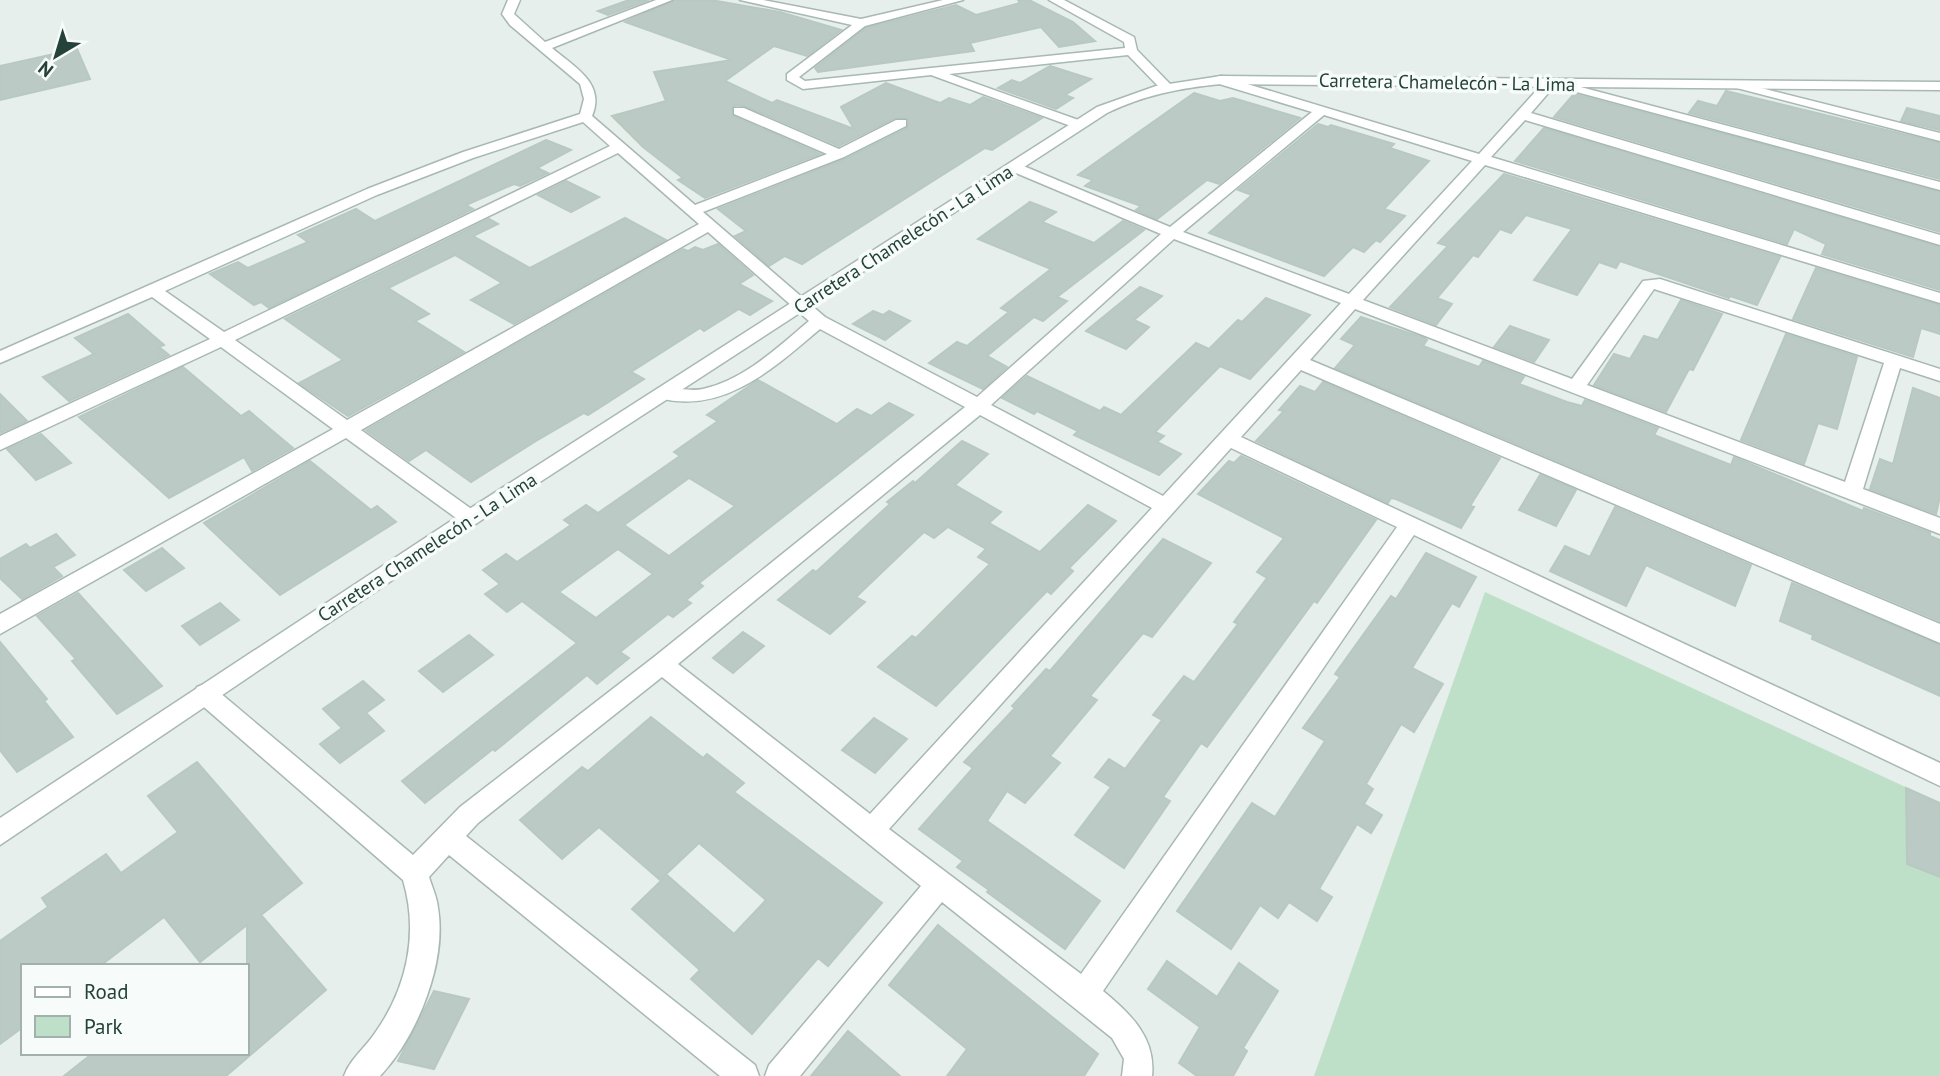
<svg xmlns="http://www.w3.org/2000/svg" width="1940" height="1076" font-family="'PT Sans',sans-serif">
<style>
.green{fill:#bfe0c8}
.building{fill:#bbcac4;stroke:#b8c9c2;stroke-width:2;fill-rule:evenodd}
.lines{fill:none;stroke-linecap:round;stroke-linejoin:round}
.minor-casing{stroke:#a8b8b2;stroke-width:3}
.tertiary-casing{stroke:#a8b8b2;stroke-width:3}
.minor{fill:#fff;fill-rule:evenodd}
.tertiary{fill:#fff;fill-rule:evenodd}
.labels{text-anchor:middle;stroke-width:7;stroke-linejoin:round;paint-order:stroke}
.street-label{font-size:19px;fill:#24423a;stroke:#f7fbf9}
</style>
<rect width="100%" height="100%" fill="#e6efeb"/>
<polygon class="green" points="1485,592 1940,803 1940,1076 1314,1076"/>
<g class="building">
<polygon points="629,0 649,0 608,15 598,11"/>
<polygon points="675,0 711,0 780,12 841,30 807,56 774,46 725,81 772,103 777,100 854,129 841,107 886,83 940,103 949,98 970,105 983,97 1042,118 992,150 985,148 802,264 785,256 769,266 735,236 746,231 718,209 845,159 907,128 909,120 895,118 839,146 745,106 734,105 733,116 820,154 705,198 678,180 683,178 643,147 612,116 666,101 654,72 732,60 625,22"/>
<polygon points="1018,0 1029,0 1073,22 1095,41 1059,47 1041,27 970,43 974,51 818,72 815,68 866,28 956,5 976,15 1020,3"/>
<polygon points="77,49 90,79 0,100 0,66"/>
<polygon points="1050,66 1091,79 1065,95 1073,98 1056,109 998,88 1012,80 1020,83"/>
<polygon points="1726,91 1940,143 1940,179 1689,113 1698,101 1717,106"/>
<polygon points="1194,93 1220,101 1233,98 1300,118 1219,184 1207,180 1157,219 1136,210 1141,206 1085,186 1093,180 1078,175"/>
<polygon points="1574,94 1940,192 1940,232 1554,117"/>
<polygon points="1907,108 1940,116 1940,130 1901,121"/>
<polygon points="1318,124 1328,127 1331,125 1394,144 1390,148 1429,161 1384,209 1405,216 1380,242 1376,240 1364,252 1353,247 1324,276 1209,233 1252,195 1238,190"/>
<polygon points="1544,128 1940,247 1940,290 1822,254 1826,244 1794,229 1787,244 1515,161"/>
<polygon points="546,140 571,150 537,168 548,173 520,186 514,184 466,205 473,209 269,308 261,302 254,305 210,274 238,262 248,268 308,242 298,235 356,209 375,221"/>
<polygon points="1504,174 1780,257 1757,305 1730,296 1729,298 1620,261 1616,268 1599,262 1577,295 1534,280 1572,229 1526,215 1511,233 1500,229 1478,257 1473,255 1437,298 1452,304 1436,325 1390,307 1448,246 1438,243"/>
<polygon points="566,181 599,197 571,212 538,195"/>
<polygon points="1030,202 1056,212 1042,222 1094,243 1123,221 1144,230 1057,297 1067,301 1043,321 1034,317 987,356 1007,367 983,389 929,363 957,342 967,346 1009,312 1001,308 1051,269 978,239"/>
<polygon points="625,218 666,240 514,324 471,300 502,283 455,255 388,288 429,314 415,321 464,352 348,416 299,383 343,360 285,319 489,219 498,224 473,236 530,268"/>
<polygon points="718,244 753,275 739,284 772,301 750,315 739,309 704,331 700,328 631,372 644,379 588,415 584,413 536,441 471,482 426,450 409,461 366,430 683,249 688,251 695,247 703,250"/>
<polygon points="1816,268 1940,305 1940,334 1921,328 1913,357 1793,319"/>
<polygon points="1140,287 1162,296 1134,320 1149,327 1126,349 1086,331"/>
<polygon points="1266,298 1310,315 1250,379 1220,366 1155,432 1164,436 1157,442 1181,454 1159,475 1074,435 1078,431 1037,411 1034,414 1002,398 1027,376 1100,411 1104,407 1121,415 1196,343 1209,349 1238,320 1242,322"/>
<polygon points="1681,300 1722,314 1693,370 1689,369 1666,412 1594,385 1614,354 1630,359 1644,336 1658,340"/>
<polygon points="873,311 883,315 889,311 910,321 885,340 853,324"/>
<polygon points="128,314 164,345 159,347 169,355 69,401 43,377 94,354 75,338"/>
<polygon points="1361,317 1424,338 1427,340 1423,346 1479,367 1483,361 1524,377 1519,384 1567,402 1582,406 1585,400 1658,428 1654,435 1731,465 1734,457 1863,511 1864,508 1930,533 1930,536 1940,540 1940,621 1335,368 1355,345 1341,339"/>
<polygon points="1510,326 1549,340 1534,362 1494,347"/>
<polygon points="1786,334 1857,357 1837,429 1818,423 1804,464 1741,440"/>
<polygon points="183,367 241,416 249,411 293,448 252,471 244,457 169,498 79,417"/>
<path d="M758,380l79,44 20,-15 14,7 18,-13 24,12 -214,168 4,3 -17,14 5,3 -18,14 -5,-3 -48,38 9,6 -32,26 -10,-9 -92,76 -2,-2 -68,54 -23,-22 175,-138 -55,-42 -15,11 -22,-18 15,-10 -17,-14 23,-16 11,8 54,-37 -7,-5 22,-15 12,8 82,-57 -6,-4 44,-31 -11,-6zM689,478l46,28 -66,50 -45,-31zM618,549l35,25 -57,44 -37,-26z"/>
<polygon points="1323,382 1500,458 1470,506 1474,507 1461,528 1396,499 1391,498 1388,503 1256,441 1284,411 1279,410 1300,386 1315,392"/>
<polygon points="1913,388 1940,398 1940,497 1936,514 1870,489 1880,459 1893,464"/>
<polygon points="0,394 27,421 0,433"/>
<polygon points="41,434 71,463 36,480 7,449"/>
<polygon points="962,441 988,454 955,485 1001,512 989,523 1040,552 1088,505 1116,521 1069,568 1073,571 1051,594 1047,591 936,706 878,667 912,636 916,638 990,564 978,557 986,549 948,527 934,538 924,532 856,597 865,602 830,634 778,600 813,570 816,572 890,504 887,502 913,481 915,483"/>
<polygon points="1241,456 1376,520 1317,603 1314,601 1207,747 1201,743 1163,797 1170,801 1124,868 1075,835 1111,787 1095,777 1109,759 1125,769 1162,720 1153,715 1184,676 1194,682 1238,624 1234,622 1267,578 1257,572 1284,538 1198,494 1229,461 1234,463"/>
<polygon points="310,461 371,510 377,506 396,522 280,595 204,523"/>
<polygon points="1540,475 1576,490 1556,526 1519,510"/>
<polygon points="1615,507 1751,565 1735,606 1646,565 1626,606 1550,571 1565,546 1590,557"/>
<polygon points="56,534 75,555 53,567 62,576 22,599 0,578 0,559 26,544 30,548"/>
<polygon points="1163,539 1211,563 1152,637 1143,633 1090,696 1097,700 1050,756 1060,763 1025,803 1007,791 987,821 1100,901 1065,949 987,892 989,890 957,867 963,861 919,829 973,768 964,762 1015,708 1012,706 1046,669 1050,671"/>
<polygon points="162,548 184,568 146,591 124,570"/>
<polygon points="1426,553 1476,577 1459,607 1452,603 1412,668 1443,684 1414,732 1401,724 1366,784 1373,789 1364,804 1382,815 1371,833 1357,824 1319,889 1332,897 1317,921 1289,902 1278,918 1260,905 1231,949 1177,911 1252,803 1275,817 1325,741 1303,728 1340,677 1335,674 1391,596 1396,599"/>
<polygon points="1792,583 1940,645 1940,696 1812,639 1813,635 1780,621"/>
<polygon points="78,593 162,686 117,714 72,661 76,659 37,616"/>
<polygon points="220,603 239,620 200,645 182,626"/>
<polygon points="743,632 764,646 733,673 713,658"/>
<polygon points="469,635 493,655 443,692 419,671"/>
<polygon points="0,642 47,699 44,701 73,737 17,772 0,750"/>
<polygon points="363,681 384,700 366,713 384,731 340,763 320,744 342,728 323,709"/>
<polygon points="651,717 703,758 707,754 744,783 734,792 882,903 828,966 818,958 752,1034 691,979 700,970 632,909 667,875 734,934 766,900 699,843 660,880 599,827 562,859 520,820 582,767 588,771"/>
<polygon points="874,718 907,739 875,773 842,750"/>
<polygon points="197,762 302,883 261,915 326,990 226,1076 64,1076 93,1053 247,1053 247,925 200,962 164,917 100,966 23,966 23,1027 0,1044 0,941 48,907 42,898 106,854 121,873 178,832 148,796"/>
<polygon points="1906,788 1940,803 1940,877 1907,864"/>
<polygon points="938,925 1098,1054 1084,1076 947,1076 967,1049 889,985"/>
<polygon points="1167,961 1217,997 1239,963 1278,991 1243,1048 1247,1051 1233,1076 1197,1076 1179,1063 1200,1027 1148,989"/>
<polygon points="434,991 469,999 434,1069 398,1061"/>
<polygon points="848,1031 900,1076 811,1076"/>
</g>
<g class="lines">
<g class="minor-casing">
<g id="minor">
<path d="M508,0h12l-6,14 31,28 111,-42h16l-120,48c22,19 54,35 40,68l103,89 132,-51 -93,-40v-6h10l95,41 57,-29h10v6l-62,31 -141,55 122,105 152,80 184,-163 -150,-63v-6h10l149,62 142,-115 -96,-29v-6l5,-1 258,78 66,-73 5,-1 6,4 -25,29 409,122v10l-415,-125 -34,37 449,136v10l-455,-138 -122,135 209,79 71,-98 17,-2 280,90v12l-40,-13 -37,121 77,29v16l-585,-225 -45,51 630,264v19l-639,-273 -60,67 699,326v23l-526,-251 -311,456c28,23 53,47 49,85h-30l2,-17 -12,-21 -170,-136 -142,174h-35l4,-11 152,-179 -259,-209 -184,146 -12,13 289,229 4,11h-39l-271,-221 -20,22c3,10 8,20 9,31 9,55 -21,129 -58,168h-36c6,-17 21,-28 31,-43 32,-45 44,-100 28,-153l-206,-179 -4,-7 4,-7 8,-3 8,3 200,168 47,-48 194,-150 311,-250 -145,-78c-45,38 -96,86 -161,69l-2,-4 2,-4c15,-4 30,2 44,-1 41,-9 75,-42 106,-68l-101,-89 -347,198 116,83 3,5 -3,5h-14l-117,-85 -346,196v-20l333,-185 -112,-82 -221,103v-14l210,-97 -58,-42 -152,66v-12l367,-162 96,-37 117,-38 4,-15 -4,-15 -70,-59 -8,-11zM1324,115l148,46 -123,133 -166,-62zM583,122l27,24 -386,186 -59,-41 212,-96 96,-37zM618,153l81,71 -352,196 -112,-80zM1174,239l167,64 -178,193 -172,-91zM1654,289l230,74 -39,119 -258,-97zM980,415l172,93 -282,306 -192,-150zM1231,448l166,79 -316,447 -192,-145z"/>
<polygon points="740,0 763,0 861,19 943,0 963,0 865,26 799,77 805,81 1125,48 1124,42 1049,0 1064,0 1134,37 1137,50 1171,85 1160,88 1128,55 949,74 1084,122 1086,125 1079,129 931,75 803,89 787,80 787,74 852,25"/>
<polygon points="1558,81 1940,182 1940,190 1558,87"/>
<polygon points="1733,81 1940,133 1940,141 1733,87"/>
</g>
</g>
<g class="tertiary-casing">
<path id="tertiary" d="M1221,76l719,6v8l-719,-6c-41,4 -77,11 -114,29l-630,410 -477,322v-27l463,-305 634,-406 59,-21z"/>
</g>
<use href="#minor" class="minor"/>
<use href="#tertiary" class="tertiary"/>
</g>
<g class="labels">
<g class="street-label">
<text transform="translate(1447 82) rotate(1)" y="7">Carretera Chamelecón - La Lima</text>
<text transform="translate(903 239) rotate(-33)" y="7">Carretera Chamelecón - La Lima</text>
<text transform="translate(427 547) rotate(-33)" y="7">Carretera Chamelecón - La Lima</text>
</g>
</g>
<rect x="21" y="964" width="228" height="91" fill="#f7fbf9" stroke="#a3b1ad" stroke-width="2"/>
<rect x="35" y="987" width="35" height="10" fill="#ffffff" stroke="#a3b1ad" stroke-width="2"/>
<text x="84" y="999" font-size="21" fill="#24423a">Road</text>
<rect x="35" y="1016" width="35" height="21" fill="#bfe0c8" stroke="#a3b1ad" stroke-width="2"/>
<text x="84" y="1034" font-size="21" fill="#24423a">Park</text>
<g transform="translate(56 56) rotate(218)" stroke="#f7fbf9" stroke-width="5" paint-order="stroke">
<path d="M0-5L12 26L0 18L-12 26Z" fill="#24423a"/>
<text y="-10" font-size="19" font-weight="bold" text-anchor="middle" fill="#24423a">N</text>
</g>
</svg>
